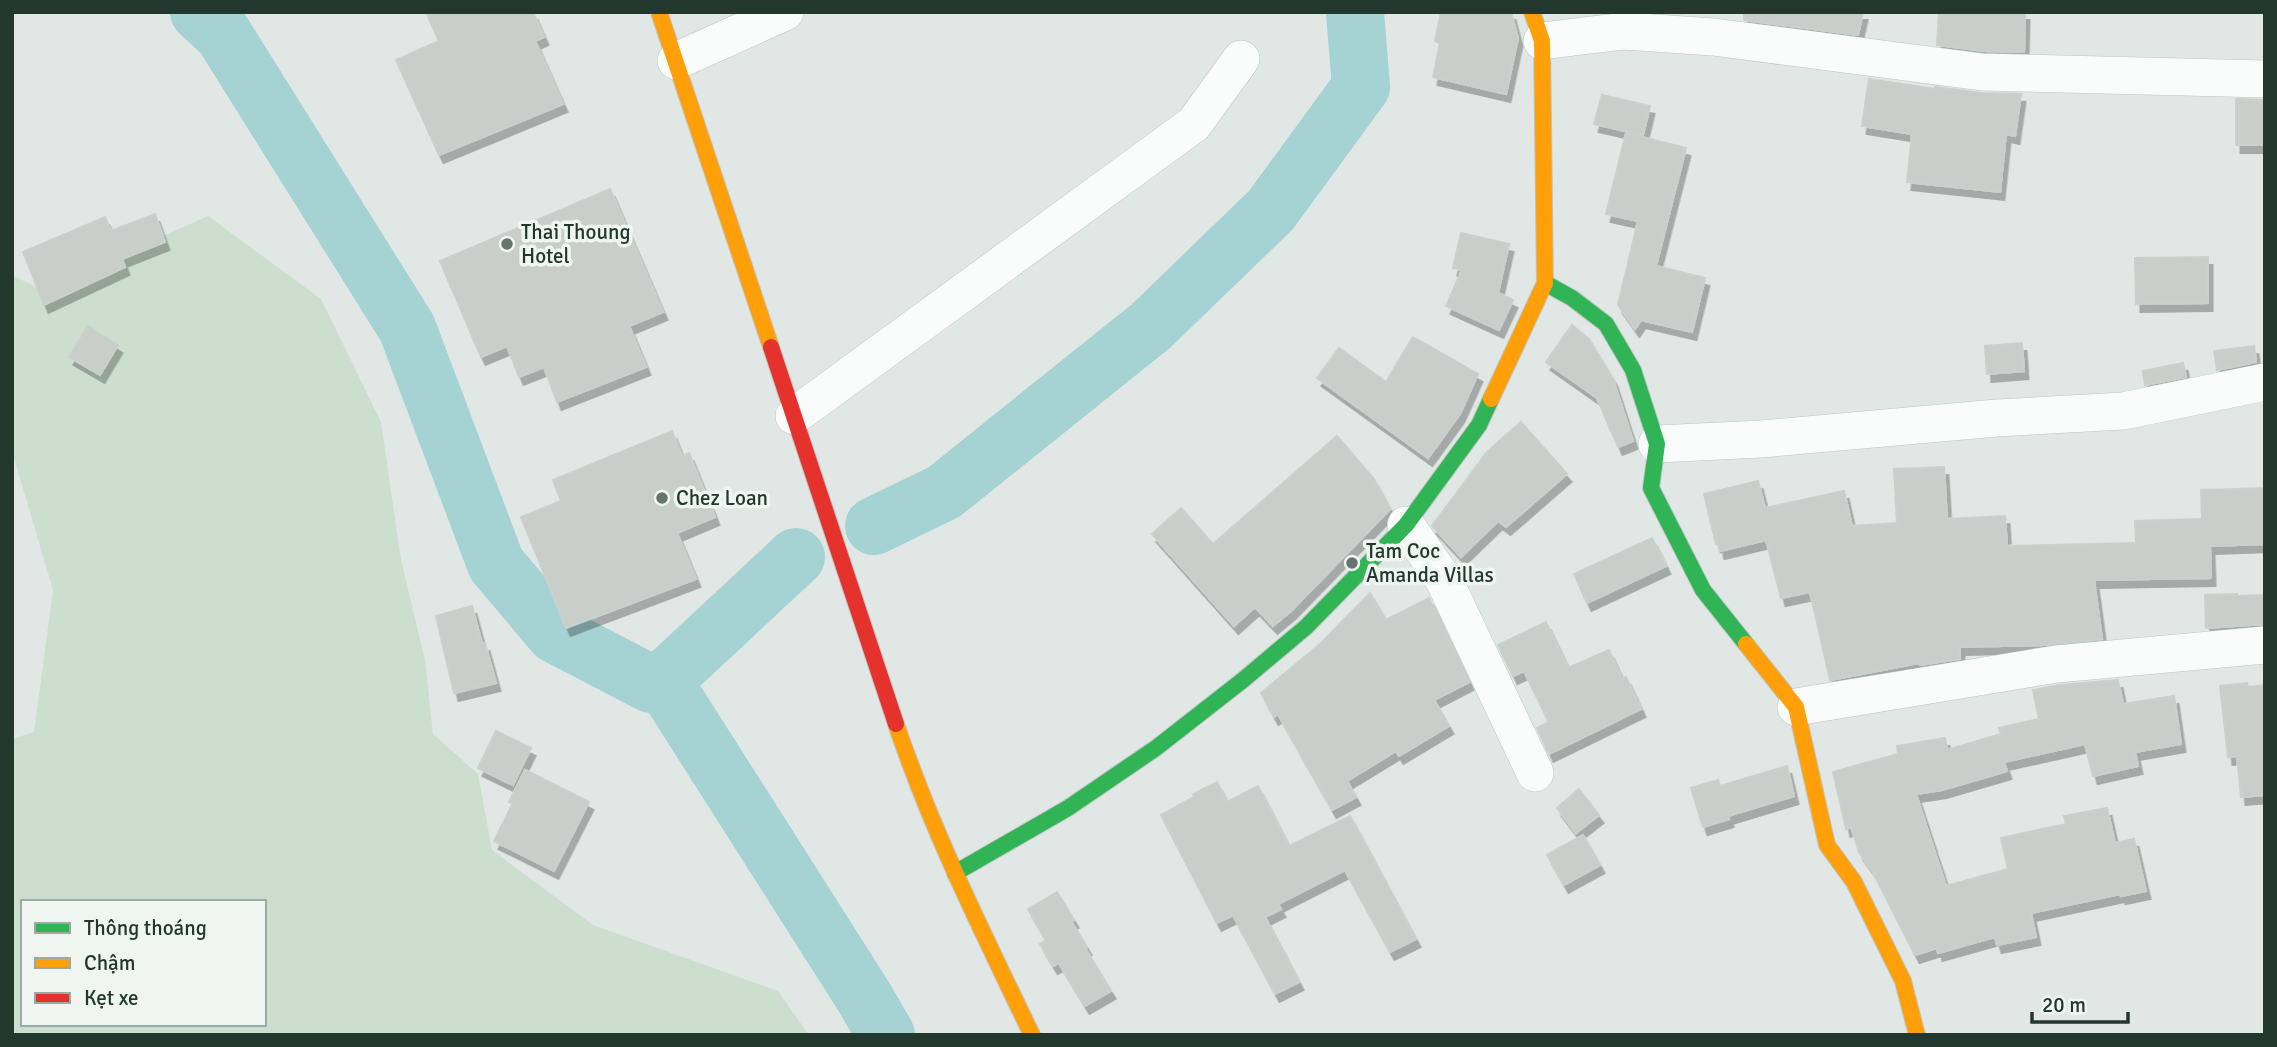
<svg xmlns="http://www.w3.org/2000/svg" width="2277" height="1047" font-family="Signika,sans-serif">
<style>
.green{fill:#ccdfcf;fill-rule:evenodd}
.lines{fill:none;stroke-linecap:round;stroke-linejoin:round}
.river{stroke:#a5d2d2;stroke-width:58}
.building{fill:#c9cecb;stroke:#cad0cd;stroke-width:2;filter:url(#shadow)}
.street-casing{stroke:#bec4c1;stroke-width:38}
.fast-casing{stroke:#bec5c1;stroke-width:18}
.slow-casing{stroke:#bec5c1;stroke-width:18}
.jam-casing{stroke:#bec5c1;stroke-width:18}
.street{stroke:#fafbfb;stroke-width:37}
.fast{stroke:#30b455;stroke-width:16}
.slow{stroke:#ff9f0a;stroke-width:16}
.jam{stroke:#e5322d;stroke-width:16}
.poi-dot{fill:#65756e;stroke:#eff6f2;stroke-width:2.5}
.labels{text-anchor:middle;stroke-width:7;stroke-linejoin:round;paint-order:stroke}
.poi-label{font-size:21px;fill:#22382f;stroke:#eff6f2;text-anchor:start}
</style>
<defs>
<filter id="shadow"><feDropShadow dx="4.5" dy="8" stdDeviation="0" flood-color="#0004"/></filter>
</defs>
<rect width="100%" height="100%" fill="#e1e7e4"/>
<path class="green" d="M208,216l113,83 60,123 20,138 24,100 8,74 45,40 14,76 101,75 185,66 31,44h-797v-296l22,-7 19,-142 -41,-139v-176l30,15zM23,902h241v122h-241z"/>
<g class="lines">
<g class="river">
<polyline points="199,12 223,34 407,328 496,564 555,634 651,684 663,681"/>
<polyline points="874,526 944,492 1151,326 1271,210 1361,87 1355,12"/>
<polyline points="796,557 663,681 864,997 886,1035"/>
</g>
</g>
<g class="building">
<polygon points="426,12 533,12 544,37 535,41 563,104 439,155 396,60 439,41"/>
<polygon points="1441,12 1511,12 1518,38 1506,94 1433,77 1440,43 1435,41"/>
<polygon points="1744,12 1863,12 1858,35 1744,20"/>
<polygon points="1939,12 2025,12 2024,52 1984,51 1937,45"/>
<polygon points="1869,79 1935,89 1935,87 1981,93 2021,94 2015,136 2006,134 2000,192 1907,182 1912,134 1862,126"/>
<polygon points="1602,95 1650,106 1643,135 1594,124"/>
<polygon points="2236,99 2265,100 2265,145 2236,145"/>
<polygon points="1626,133 1686,148 1656,266 1705,278 1692,332 1641,320 1635,329 1618,305 1638,221 1606,214"/>
<polygon points="610,189 663,312 629,326 646,367 557,402 544,367 519,377 507,346 481,357 440,261"/>
<polygon points="155,214 165,242 122,259 125,267 44,305 23,252 105,217 111,231"/>
<polygon points="1461,233 1509,244 1498,293 1513,300 1499,330 1446,306 1462,270 1453,268"/>
<polygon points="2208,257 2208,303 2136,304 2135,258"/>
<polygon points="1572,325 1589,339 1613,379 1633,441 1618,447 1597,398 1546,362"/>
<polygon points="88,326 118,345 100,375 69,357"/>
<polygon points="1413,337 1478,374 1460,414 1428,458 1317,378 1339,348 1386,382"/>
<polygon points="2022,343 2024,371 1987,374 1985,346"/>
<polygon points="2254,346 2256,362 2217,370 2214,351"/>
<polygon points="2183,363 2186,377 2145,385 2143,371"/>
<polygon points="1521,422 1567,474 1506,527 1498,521 1461,557 1432,526 1487,452"/>
<polygon points="672,431 682,456 689,453 715,517 677,533 696,579 566,628 521,517 561,501 553,480"/>
<polygon points="1337,436 1374,479 1390,509 1291,611 1273,626 1255,607 1234,626 1152,534 1181,508 1213,544"/>
<polygon points="1944,467 1947,519 2005,516 2007,546 2136,543 2135,521 2202,519 2201,490 2265,488 2265,544 2210,546 2211,578 2094,580 2102,639 2044,645 1960,647 1960,659 1920,665 1919,663 1830,680 1810,592 1781,598 1766,540 1720,551 1718,543 1716,544 1704,494 1758,481 1765,508 1844,491 1852,526 1897,523 1894,469"/>
<polygon points="1652,538 1666,566 1587,603 1574,574"/>
<polygon points="1370,593 1386,620 1429,598 1469,682 1434,700 1449,726 1399,756 1396,751 1347,781 1356,797 1332,810 1278,714 1274,717 1261,693 1320,644"/>
<polygon points="2237,594 2237,596 2265,595 2265,624 2206,628 2205,595"/>
<polygon points="472,606 482,644 485,643 496,683 454,693 436,616"/>
<polygon points="1546,622 1568,668 1609,650 1622,679 1626,677 1641,709 1549,754 1537,728 1549,722 1524,671 1513,676 1498,645"/>
<polygon points="2118,680 2123,704 2174,696 2181,744 2135,752 2138,766 2093,776 2085,744 2004,762 2007,771 1942,790 1916,794 1946,886 2008,869 2001,838 2066,824 2064,816 2107,808 2115,843 2134,839 2146,891 2121,896 2120,894 2031,913 2036,937 1997,945 1995,937 1938,953 1937,948 1915,955 1873,872 1859,852 1851,827 1846,829 1833,772 1898,754 1897,746 1945,738 1947,750 2001,734 1999,728 2039,719 2033,690 2060,685"/>
<polygon points="2247,683 2248,687 2265,685 2265,795 2241,797 2237,756 2228,757 2220,686"/>
<polygon points="496,731 531,748 513,785 478,768"/>
<polygon points="1787,766 1794,796 1728,816 1729,819 1703,827 1691,788 1718,780 1720,786"/>
<polygon points="525,770 589,802 554,871 494,841 513,803 509,802"/>
<polygon points="1217,782 1227,802 1258,786 1289,846 1350,816 1416,939 1390,952 1345,870 1278,904 1281,909 1265,917 1299,982 1275,994 1233,915 1217,923 1161,815 1194,797 1193,794"/>
<polygon points="1579,789 1599,815 1576,833 1557,808"/>
<polygon points="1583,835 1600,865 1564,885 1547,855"/>
<polygon points="1057,892 1074,920 1071,921 1087,947 1085,948 1111,991 1085,1006 1059,963 1053,966 1040,944 1046,940 1028,909"/>
</g>
<g class="lines">
<g class="street-casing">
<g id="street">
<polyline points="1542,41 1624,31 1713,37 1982,72 2265,79"/>
<polyline points="676,61 785,12"/>
<polyline points="794,416 1194,124 1241,59"/>
<polyline points="1657,444 1761,439 1997,418 2123,411 2265,382"/>
<polyline points="1406,525 1444,580 1535,773"/>
<polyline points="1796,707 2057,664 2265,645"/>
</g>
</g>
<g class="fast-casing">
<g id="fast">
<polyline points="1545,283 1572,298 1606,324 1633,370 1657,444 1651,488 1703,590 1746,644"/>
<polyline points="955,873 1068,808 1156,748 1243,680 1306,627 1406,525 1479,425 1491,399"/>
</g>
</g>
<g class="slow-casing">
<g id="slow">
<polyline points="659,12 771,347"/>
<polyline points="1491,399 1545,283 1542,41 1532,12"/>
<polyline points="1746,644 1796,707 1827,845 1854,882 1903,981 1917,1035"/>
<path d="M896,724c36,107 87,209 136,311"/>
</g>
</g>
<g class="jam-casing">
<polyline id="jam" points="771,347 896,724"/>
</g>
<use href="#street" class="street"/>
<use href="#fast" class="fast"/>
<use href="#slow" class="slow"/>
<use href="#jam" class="jam"/>
</g>
<g class="poi-dot">
<circle cx="507" cy="244" r="7"/>
<circle cx="662" cy="498" r="7"/>
<circle cx="1352" cy="563" r="7"/>
</g>
<g class="labels">
<g class="poi-label">
<text x="521" y="239">Thai Thoung<tspan x="521" dy="24">Hotel</tspan></text>
<text x="676" y="505">Chez Loan</text>
<text x="1366" y="558">Tam Coc<tspan x="1366" dy="24">Amanda Villas</tspan></text>
</g>
</g>
<rect width="2277" height="1047" fill="none" stroke="#22382f" stroke-width="28"/>
<rect x="21" y="900" width="245" height="126" fill="#eff6f2" stroke="#9daaa4" stroke-width="2"/>
<rect x="35" y="923" width="35" height="10" fill="#30b455" stroke="#9daaa4" stroke-width="2"/>
<text x="84" y="935" font-size="21" fill="#22382f">Thông thoáng</text>
<rect x="35" y="958" width="35" height="10" fill="#ff9f0a" stroke="#9daaa4" stroke-width="2"/>
<text x="84" y="970" font-size="21" fill="#22382f">Chậm</text>
<rect x="35" y="993" width="35" height="10" fill="#e5322d" stroke="#9daaa4" stroke-width="2"/>
<text x="84" y="1005" font-size="21" fill="#22382f">Kẹt xe</text>
<path d="M2032 1012v10h96v-10" fill="none" stroke="#22382f" stroke-width="3.5"/>
<text x="2042" y="1012" font-size="21" fill="#22382f" stroke="#eff6f2" stroke-width="5" paint-order="stroke">20 m</text>
</svg>
